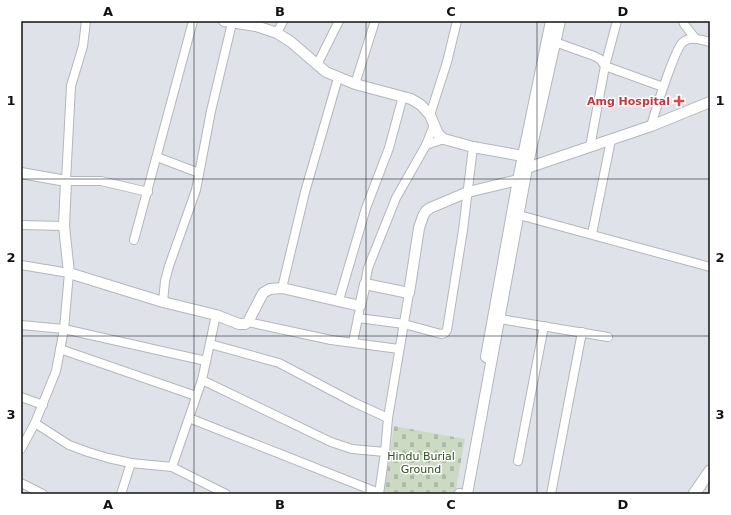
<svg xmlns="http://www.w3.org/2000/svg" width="731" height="515" font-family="'DejaVu Sans',sans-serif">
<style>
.cemetery{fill:url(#cemetery-stones)}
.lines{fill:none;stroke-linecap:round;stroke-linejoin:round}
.minor-casing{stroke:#b3b6bd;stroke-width:10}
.tertiary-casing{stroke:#b3b6bd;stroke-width:12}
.secondary-casing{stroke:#b3b6bd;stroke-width:13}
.minor{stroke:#fff;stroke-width:8}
.tertiary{stroke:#fff;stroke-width:10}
.secondary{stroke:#fff;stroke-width:11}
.grid{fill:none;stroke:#111215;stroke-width:1;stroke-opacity:0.55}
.health-dot{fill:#e0444e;stroke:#fff;stroke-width:1.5}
.labels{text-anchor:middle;stroke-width:3;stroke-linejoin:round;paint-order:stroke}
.health-label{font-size:11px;font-weight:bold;fill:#be3a42;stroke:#fff;text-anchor:end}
.park-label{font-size:11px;fill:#2e4d1a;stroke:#fff}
.neatline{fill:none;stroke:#111215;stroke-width:1.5}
.grid-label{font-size:13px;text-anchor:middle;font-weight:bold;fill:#111215}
</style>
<defs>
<pattern id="cemetery-stones" width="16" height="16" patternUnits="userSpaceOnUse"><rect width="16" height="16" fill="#ccdac4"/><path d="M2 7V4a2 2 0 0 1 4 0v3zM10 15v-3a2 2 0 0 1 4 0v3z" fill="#aebaa8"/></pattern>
</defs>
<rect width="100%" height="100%" fill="#dfe3e9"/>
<polygon class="cemetery" points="394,426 465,439 455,494 382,494 385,484"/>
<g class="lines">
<g class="minor-casing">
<g id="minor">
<polyline points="86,21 83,46 71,86 66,181 101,181 148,192"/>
<polyline points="683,21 684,24 695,38"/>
<polyline points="277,33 283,21"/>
<polyline points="555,42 594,56 600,59 605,66 663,87"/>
<polyline points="317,65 339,21"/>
<polyline points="355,84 375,21"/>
<polyline points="430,115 447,62 457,21"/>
<path d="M651,126c4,-14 24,-78 32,-84 8,-6 18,-2 27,0"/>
<polyline points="426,145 444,139"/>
<polyline points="590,147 605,66 617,21"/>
<polyline points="157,157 199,173"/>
<polyline points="519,215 710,267"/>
<polyline points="21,225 64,226"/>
<polyline points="592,234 611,140"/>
<polyline points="134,240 193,21"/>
<polyline points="21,265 69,273 64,329 56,371 35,423 21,449"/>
<polyline points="365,284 368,268 396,198 426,145 434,125"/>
<polyline points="282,288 305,192 338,78"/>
<polyline points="339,300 366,208 389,148 403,96"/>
<polyline points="163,302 165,281 169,266 196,190 211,111 232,23"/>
<polyline points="358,318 404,324 441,334 445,333 447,330 463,230 473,147"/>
<polyline points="500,319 608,337"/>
<polyline points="248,322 331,340 399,349"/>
<polyline points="21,325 64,329 206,361"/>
<polyline points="353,342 359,313"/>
<polyline points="210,344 279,363 355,403 388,418"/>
<polyline points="60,349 196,396"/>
<polyline points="202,380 331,442 352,449 385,452"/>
<polyline points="21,397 43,405"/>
<polyline points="189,418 379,493"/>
<polyline points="35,423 69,445 88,452 108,458 131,463 172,467 226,494"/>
<polyline points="518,461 544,326"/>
<polyline points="172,467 202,380 216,315"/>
<polyline points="21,483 43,494"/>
<polyline points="459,493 464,494"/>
<polyline points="121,494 131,463"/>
<polyline points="379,494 385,452 388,418 409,293"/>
<polyline points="551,494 582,332"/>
</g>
</g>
<g class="tertiary-casing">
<g id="tertiary">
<polyline points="224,21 256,26 277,33 291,42 326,72 355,84 411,99 421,105 430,115 438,134 444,139 473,147 523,156"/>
<polyline points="21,173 66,181 64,226 69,273 163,302 216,315 239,324 245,324 248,322 263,293 270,289 282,288 360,306 365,284 409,293 419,228 423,216 426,211 430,208 468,192 518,180 527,168 651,126 710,102"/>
<polyline points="486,357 518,180 551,21"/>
<polyline points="467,494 527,168 560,21"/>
</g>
</g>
<g class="secondary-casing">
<polyline id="secondary" points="694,494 710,471"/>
</g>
<use href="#minor" class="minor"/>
<use href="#tertiary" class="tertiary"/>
<use href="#secondary" class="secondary"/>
</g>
<path class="grid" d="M194,21v473M366,21v473M537,21v473M21,179h689M21,336h689"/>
<path class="health-dot" d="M677 95h4v4h4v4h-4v4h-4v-4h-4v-4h4z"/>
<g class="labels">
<g class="health-label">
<text x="670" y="105">Amg Hospital</text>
</g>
<g class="park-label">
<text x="421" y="460">Hindu Burial<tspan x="421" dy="13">Ground</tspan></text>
</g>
</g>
<rect width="731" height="515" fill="none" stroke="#ffffff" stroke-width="44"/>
<rect x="22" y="22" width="687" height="471" class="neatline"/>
<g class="grid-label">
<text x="108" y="16">A</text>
<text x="280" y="16">B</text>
<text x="451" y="16">C</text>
<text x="623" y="16">D</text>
<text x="11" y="105">1</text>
<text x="720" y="105">1</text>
<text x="11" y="262">2</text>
<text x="720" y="262">2</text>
<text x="11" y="419">3</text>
<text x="720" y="419">3</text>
<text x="108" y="509">A</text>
<text x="280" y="509">B</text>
<text x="451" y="509">C</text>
<text x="623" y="509">D</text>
</g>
</svg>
